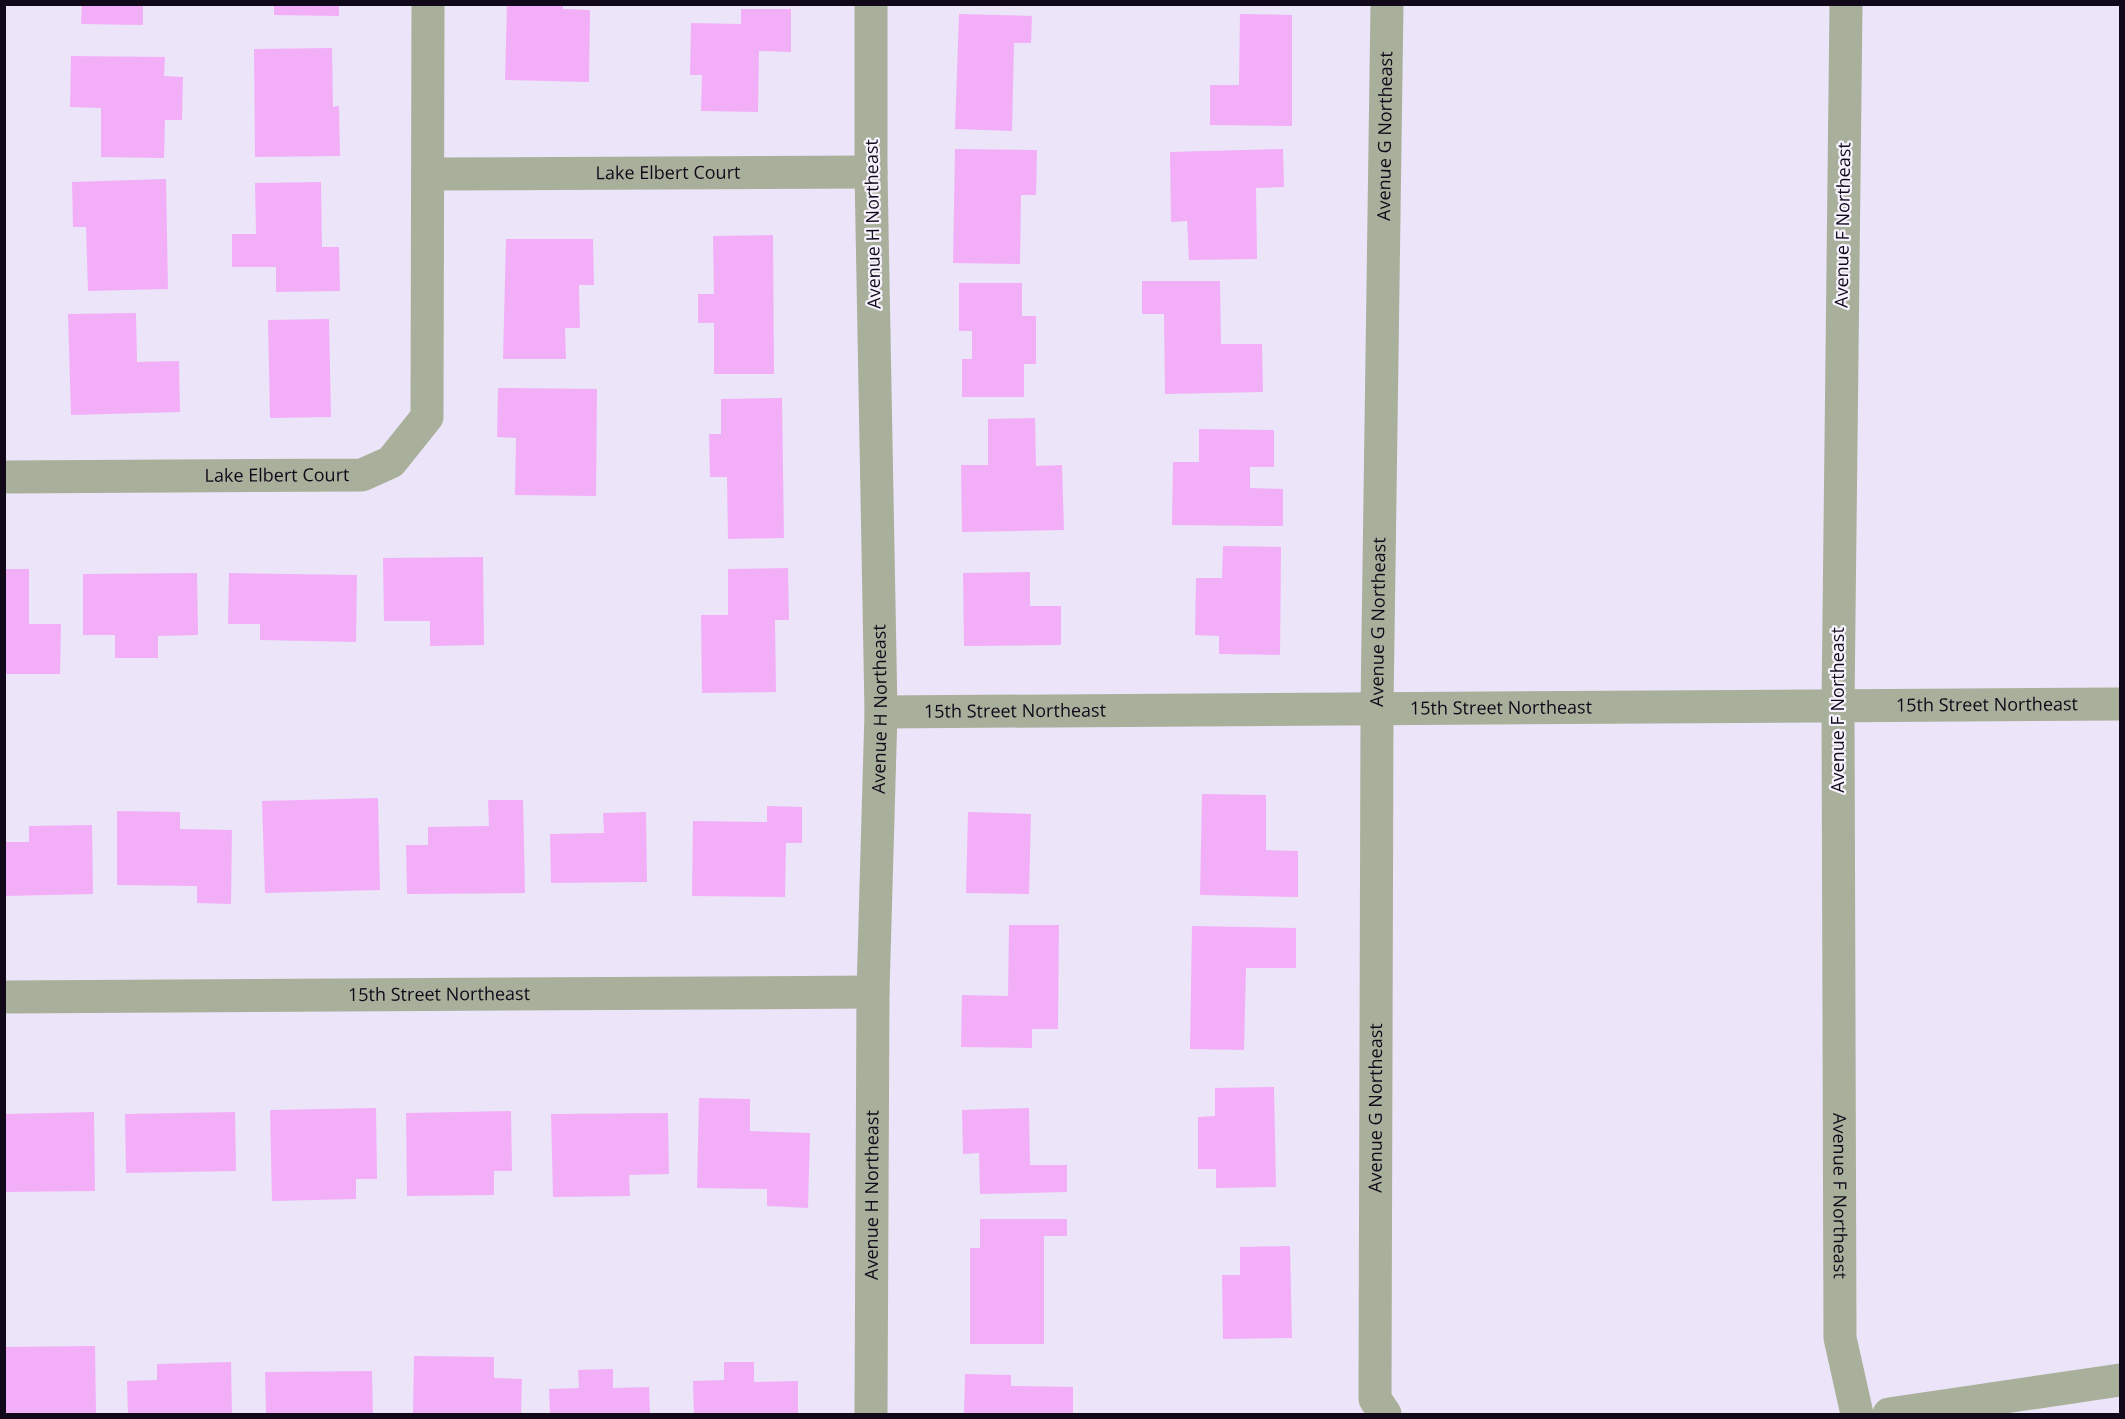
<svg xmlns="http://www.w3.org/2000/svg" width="2125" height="1419" font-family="'Open Sans',sans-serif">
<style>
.building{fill:#f2aff7}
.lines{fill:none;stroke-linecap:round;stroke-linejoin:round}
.minor{stroke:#a8b09b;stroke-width:33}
.labels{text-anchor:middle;stroke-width:4.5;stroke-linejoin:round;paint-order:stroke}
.street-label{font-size:18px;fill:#11091a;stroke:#f7f3fe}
</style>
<rect width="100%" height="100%" fill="#ece4f8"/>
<g class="building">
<polygon points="82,4 143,4 143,25 81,24"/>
<polygon points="274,4 339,4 339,16 274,15"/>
<polygon points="507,4 563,4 563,9 590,10 589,82 505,80"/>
<polygon points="741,9 791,9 791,52 759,51 758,112 701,111 702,75 690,75 691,23 741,24"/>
<polygon points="959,14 1032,16 1031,43 1014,43 1012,131 955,129"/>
<polygon points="1240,14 1292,15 1292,126 1210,125 1210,85 1239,85"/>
<polygon points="332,48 333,107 339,106 340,156 255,157 254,49"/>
<polygon points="71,56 165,57 164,76 183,77 182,120 165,120 164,158 101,157 101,108 70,107"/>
<polygon points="955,149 1037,150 1036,195 1021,195 1020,264 953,263"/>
<polygon points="1283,149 1284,187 1256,188 1257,259 1189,260 1187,221 1171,222 1170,152"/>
<polygon points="166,179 168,289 88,291 86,227 73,227 72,182"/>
<polygon points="321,182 322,247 339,247 340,291 276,292 276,267 232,267 232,234 256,234 255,183"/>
<polygon points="773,235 774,374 714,374 714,323 698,323 698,294 714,294 713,236"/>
<polygon points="506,239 593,239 594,285 579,285 580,328 565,328 566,359 503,359"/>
<polygon points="1142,281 1220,281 1221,344 1262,344 1263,392 1165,394 1164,314 1142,314"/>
<polygon points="959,283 1022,283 1022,316 1036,316 1036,364 1024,364 1024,397 962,397 962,359 972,359 972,331 959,331"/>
<polygon points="136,313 137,362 179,361 180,412 71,415 68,314"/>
<polygon points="329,319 331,417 270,418 268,320"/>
<polygon points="498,388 597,389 596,496 515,495 516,438 497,437"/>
<polygon points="782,398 784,538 728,539 727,477 710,477 709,434 721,434 721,399"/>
<polygon points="1035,418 1036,466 1062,465 1064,530 962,532 961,465 988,465 988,419"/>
<polygon points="1199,429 1274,430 1274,467 1250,467 1250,488 1283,489 1283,526 1172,525 1173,462 1199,462"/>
<polygon points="1223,546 1281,547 1280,655 1219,654 1219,636 1195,635 1196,578 1222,578"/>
<polygon points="483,557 484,645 430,646 430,621 384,621 383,558"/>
<polygon points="788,568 789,620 775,620 776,692 702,693 701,615 728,615 728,569"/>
<polygon points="4,569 29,569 29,624 61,624 60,674 4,674"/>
<polygon points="1030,572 1030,606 1061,606 1061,645 964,646 963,573"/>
<polygon points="197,573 198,635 158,636 158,658 115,658 115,635 83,635 83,574"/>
<polygon points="229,573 357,575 356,642 260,640 260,624 228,624"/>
<polygon points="1202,794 1266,795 1266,850 1298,851 1298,897 1200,895"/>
<polygon points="378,798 380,890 265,893 262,801"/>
<polygon points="488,800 523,800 525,893 407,894 406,845 428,845 428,827 489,826"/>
<polygon points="767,806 802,807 802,843 786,843 785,897 692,896 693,821 767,822"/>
<polygon points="117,811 180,812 180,829 232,830 231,904 197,903 197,886 117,885"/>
<polygon points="646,812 647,882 551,883 550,834 604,833 603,813"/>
<polygon points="968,812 1031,814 1029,894 966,893"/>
<polygon points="92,825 93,894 4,896 4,842 29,842 29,826"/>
<polygon points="1009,925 1059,925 1058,1029 1032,1029 1032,1048 961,1047 962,995 1008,996"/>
<polygon points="1192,926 1296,928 1296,968 1246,968 1244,1050 1190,1049"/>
<polygon points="1274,1087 1276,1187 1216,1188 1216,1169 1198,1169 1198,1117 1215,1116 1215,1088"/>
<polygon points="699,1098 750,1099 750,1131 810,1133 808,1208 767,1206 767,1189 697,1188"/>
<polygon points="376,1108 377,1179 356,1179 356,1199 272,1201 270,1110"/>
<polygon points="1029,1108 1030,1165 1067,1165 1067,1192 980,1194 979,1153 963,1154 962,1110"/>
<polygon points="511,1111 512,1171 494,1171 494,1195 407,1196 406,1113"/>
<polygon points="94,1112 95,1191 5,1192 5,1114"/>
<polygon points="235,1112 236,1171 126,1173 125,1114"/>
<polygon points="668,1113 669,1174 629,1175 630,1196 553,1197 551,1114"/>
<polygon points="980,1219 1067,1219 1067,1236 1044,1236 1044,1344 970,1344 970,1248 980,1248"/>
<polygon points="1290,1246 1292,1338 1223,1339 1222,1275 1240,1275 1240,1247"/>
<polygon points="95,1346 96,1414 4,1414 4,1347"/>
<polygon points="414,1356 494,1357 494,1378 522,1379 521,1414 413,1414"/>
<polygon points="231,1362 232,1414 128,1414 127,1381 157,1380 157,1364"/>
<polygon points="724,1362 754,1362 754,1382 798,1381 798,1414 694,1414 693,1381 724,1380"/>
<polygon points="613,1369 613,1388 649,1387 650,1414 550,1414 549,1389 579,1388 578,1370"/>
<polygon points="372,1371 373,1414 266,1414 265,1372"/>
<polygon points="965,1374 1011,1375 1011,1386 1073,1387 1073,1414 964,1414"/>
</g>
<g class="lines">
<g class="minor">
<path id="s1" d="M1846,4l-8,701 2,633 17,76"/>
<path id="s2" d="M428,174l443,-2"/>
<path id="s3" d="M4,477l358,-2 29,-13 36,-45 1,-413"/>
<path id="s4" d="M881,712l1239,-8"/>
<path id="s5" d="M4,997l869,-5"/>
<path id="s6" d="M871,1414l2,-422 8,-280 -10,-540v-168"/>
<path id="s7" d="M1385,1414l-10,-15 2,-692 10,-703"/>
<polyline points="1889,1414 2120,1380"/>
</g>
</g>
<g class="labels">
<g class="street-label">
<text dy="6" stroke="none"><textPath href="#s7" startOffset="1281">Avenue G Northeast</textPath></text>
<text dy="6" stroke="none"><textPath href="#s2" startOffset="240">Lake Elbert Court</textPath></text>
<text transform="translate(873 224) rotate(-91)" y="6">Avenue H Northeast</text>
<text transform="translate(1843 225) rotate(-89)" y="6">Avenue F Northeast</text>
<text dy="6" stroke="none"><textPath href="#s3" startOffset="273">Lake Elbert Court</textPath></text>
<text dy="6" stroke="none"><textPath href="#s7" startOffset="795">Avenue G Northeast</textPath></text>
<text dy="6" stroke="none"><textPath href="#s4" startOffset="1106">15th Street Northeast</textPath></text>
<text dy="6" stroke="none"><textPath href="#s4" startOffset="620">15th Street Northeast</textPath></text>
<text dy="6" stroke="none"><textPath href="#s6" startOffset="705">Avenue H Northeast</textPath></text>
<text dy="6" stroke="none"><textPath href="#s4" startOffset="134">15th Street Northeast</textPath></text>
<text transform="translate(1838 710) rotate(-90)" y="6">Avenue F Northeast</text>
<text dy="6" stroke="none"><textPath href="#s5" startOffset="435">15th Street Northeast</textPath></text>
<text dy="6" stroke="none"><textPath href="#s7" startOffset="309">Avenue G Northeast</textPath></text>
<text dy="6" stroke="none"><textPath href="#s6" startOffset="219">Avenue H Northeast</textPath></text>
<text dy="6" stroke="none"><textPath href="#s1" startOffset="1192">Avenue F Northeast</textPath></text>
</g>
</g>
<rect width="2125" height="1419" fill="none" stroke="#11091a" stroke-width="12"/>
</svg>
